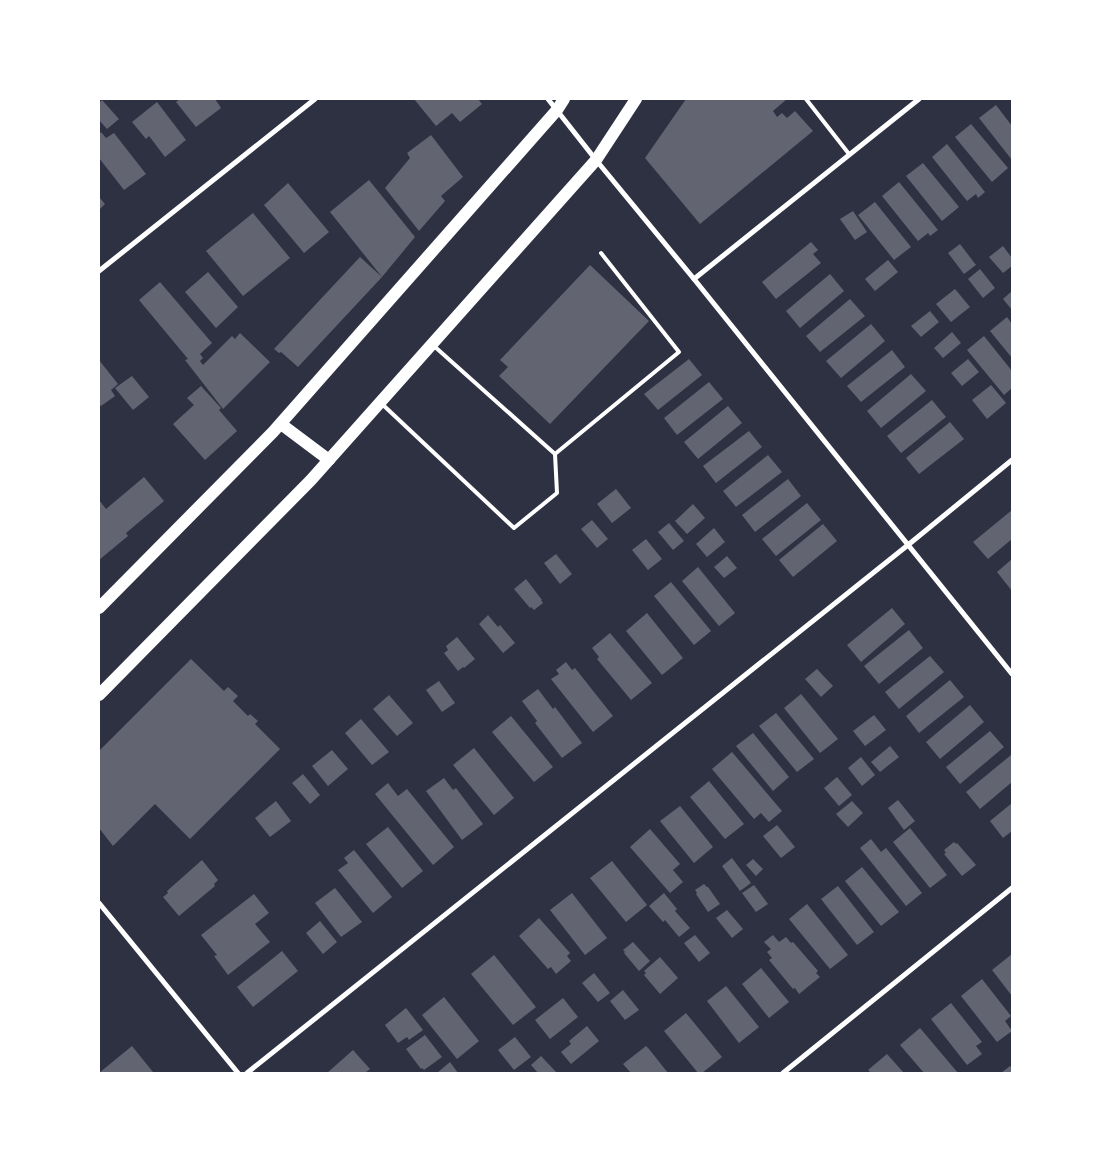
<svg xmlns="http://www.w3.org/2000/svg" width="1111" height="1172" font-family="Arial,sans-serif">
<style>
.building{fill:#626471}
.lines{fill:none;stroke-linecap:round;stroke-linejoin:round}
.service{stroke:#fff;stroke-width:4}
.minor{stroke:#fff;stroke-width:5}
.primary{stroke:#fff;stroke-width:12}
</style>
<rect width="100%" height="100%" fill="#2d3142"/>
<g class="building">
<polygon points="180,99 215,99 221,108 196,127 176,102"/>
<polygon points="414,99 478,99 482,104 460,122 452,113 436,126"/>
<polygon points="686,99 787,99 773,111 777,117 782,113 787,118 795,111 813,131 700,224 645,158"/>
<polygon points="102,100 119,119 107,129 99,120 99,103"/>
<polygon points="157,102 186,140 165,157 149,136 146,139 132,122"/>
<polygon points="996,105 1012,126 1012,160 979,118"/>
<polygon points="971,124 1008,168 992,182 955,137"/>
<polygon points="101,132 106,138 114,133 146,174 124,190 99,158 99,134"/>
<polygon points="431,135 463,177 441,196 445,201 419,231 385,188 410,158 407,153"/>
<polygon points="947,144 985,192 978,198 976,194 967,201 932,157"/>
<polygon points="923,163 959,207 942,221 906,176"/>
<polygon points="369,180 415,237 382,277 298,367 281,352 279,353 274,349 360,257 382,277 330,212"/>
<polygon points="899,182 938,230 930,236 928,233 918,241 882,196"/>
<polygon points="288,183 329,232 304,253 264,205"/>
<polygon points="99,197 105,204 99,210"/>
<polygon points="875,202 911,247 894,260 858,215"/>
<polygon points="853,211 867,232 855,240 840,219"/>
<polygon points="253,213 290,258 243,296 206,251"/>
<polygon points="811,242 818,250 813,254 821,263 776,299 762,282"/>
<polygon points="960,244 976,265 964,274 948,253"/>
<polygon points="1003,246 1012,258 1012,266 1003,273 989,257"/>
<polygon points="888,260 898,272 875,291 865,279"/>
<polygon points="590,265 649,321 550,424 499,376 508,367 500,360"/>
<polygon points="980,269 995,288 983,298 968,279"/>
<polygon points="208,272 238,307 216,328 185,292"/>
<polygon points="830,274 844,291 800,328 786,311"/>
<polygon points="160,282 212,343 200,354 203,358 200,361 203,365 232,336 235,339 240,333 270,362 223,409 185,360 188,359 139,300"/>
<polygon points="955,289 970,307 951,322 936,304"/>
<polygon points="1012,291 1012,310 1003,299"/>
<polygon points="850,299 865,316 820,352 806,336"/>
<polygon points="930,311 939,322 921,337 911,326"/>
<polygon points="1007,317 1012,324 1012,358 990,331"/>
<polygon points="871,324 885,341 841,378 826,361"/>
<polygon points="952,332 961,343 943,358 934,348"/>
<polygon points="984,336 1012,371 1012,388 1004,395 967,350"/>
<polygon points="892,350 905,367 861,402 847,386"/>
<polygon points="689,359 702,375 658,410 644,394"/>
<polygon points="968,359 979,372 962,386 951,373"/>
<polygon points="99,360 118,384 111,390 115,396 101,406 99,404"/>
<polygon points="911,374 926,391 881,428 867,411"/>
<polygon points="132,376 149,397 133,410 115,388"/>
<polygon points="709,382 723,399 677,435 664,418"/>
<polygon points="991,385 1006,403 987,419 972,400"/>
<polygon points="201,386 221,408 219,410 237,431 205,460 173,424 194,405 187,398"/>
<polygon points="932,400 946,417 901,453 887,436"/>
<polygon points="728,406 742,423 698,459 684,442"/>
<polygon points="950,422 964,439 919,474 906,458"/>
<polygon points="749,431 762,447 716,483 703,466"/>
<polygon points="768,455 782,472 736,507 723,491"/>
<polygon points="144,477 164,501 126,533 128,536 99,560 99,500 106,509"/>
<polygon points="788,479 801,496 755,532 742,515"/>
<polygon points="616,489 631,508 612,523 597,504"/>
<polygon points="807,503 821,520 776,556 762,539"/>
<polygon points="693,504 705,518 687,534 675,521"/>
<polygon points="1012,510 1012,539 988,559 973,542"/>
<polygon points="592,520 608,539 597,548 581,529"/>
<polygon points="669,523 684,541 673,550 658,532"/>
<polygon points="823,524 837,541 793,577 779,560"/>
<polygon points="714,528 725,542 707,557 696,544"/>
<polygon points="646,539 662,559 648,570 632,550"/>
<polygon points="556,554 572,574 560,584 544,563"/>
<polygon points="727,556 737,568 724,578 714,567"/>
<polygon points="1012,559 1012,591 997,572"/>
<polygon points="698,567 735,613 719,626 682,581"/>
<polygon points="526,579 542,600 541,600 543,603 534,610 531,607 530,608 514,589"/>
<polygon points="671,582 711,631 694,645 654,596"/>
<polygon points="892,608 905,624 861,662 847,645"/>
<polygon points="647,613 683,658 662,675 626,631"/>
<polygon points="488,615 498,627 500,625 515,643 503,653 479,624"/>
<polygon points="909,630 923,648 879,684 864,666"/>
<polygon points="610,633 652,683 631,700 597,659 599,657 592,648"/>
<polygon points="457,637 475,659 464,668 463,667 458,671 444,653 448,650 446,646"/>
<polygon points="930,656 944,672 899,709 885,692"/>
<polygon points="191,659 224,691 228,687 238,696 233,701 248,716 250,714 258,721 255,724 280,749 190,839 155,804 113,846 99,828 99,751"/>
<polygon points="566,662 572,670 575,668 613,716 593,732 551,679 559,674 556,670"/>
<polygon points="817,669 833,686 821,697 805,679"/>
<polygon points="950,680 964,697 919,733 906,716"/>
<polygon points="439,681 455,703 442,712 426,690"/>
<polygon points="538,689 553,709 555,707 582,743 562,758 535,723 537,721 522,701"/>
<polygon points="801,694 838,739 820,753 784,708"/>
<polygon points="389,695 413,723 397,736 373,709"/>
<polygon points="970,705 984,722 940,759 926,742"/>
<polygon points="776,713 814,759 797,772 759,726"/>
<polygon points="874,715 886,730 865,746 853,731"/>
<polygon points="511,716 553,767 534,782 492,732"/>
<polygon points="361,719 389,752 372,765 345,733"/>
<polygon points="990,731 1004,747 960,784 946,767"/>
<polygon points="753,733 789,777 773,791 736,746"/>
<polygon points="890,746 899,757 880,772 871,762"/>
<polygon points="474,748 514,798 494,815 453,765"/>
<polygon points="332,750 348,769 328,786 312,766"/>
<polygon points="732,752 782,811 769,822 761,813 754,819 712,769"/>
<polygon points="1011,755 1012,758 1012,782 980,809 966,792"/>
<polygon points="861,757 875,775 862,786 848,768"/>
<polygon points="303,774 320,795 310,804 292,783"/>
<polygon points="837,777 852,795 839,806 824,788"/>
<polygon points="444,778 453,790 456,788 483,824 462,840 426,791"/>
<polygon points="709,781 744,824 725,839 690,797"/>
<polygon points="388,783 398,796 407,789 454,847 433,865 375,794"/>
<polygon points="898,800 915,821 904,830 888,808"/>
<polygon points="276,801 291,821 270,837 255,818"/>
<polygon points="852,801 863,813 848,827 836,814"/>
<polygon points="1012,803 1012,831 1003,838 990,821"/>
<polygon points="680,806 713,847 694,863 660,821"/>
<polygon points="777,825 795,847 781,858 763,836"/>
<polygon points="388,827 423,871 402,888 366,844"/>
<polygon points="910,828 947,875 930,888 893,842"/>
<polygon points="650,829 680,864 673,870 683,882 670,893 630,847"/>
<polygon points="871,839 881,852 886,848 922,893 906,906 860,848"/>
<polygon points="954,842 956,844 957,843 976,865 962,876 944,854 946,853 944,850"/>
<polygon points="354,850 392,897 373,913 338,870 348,863 344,858"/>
<polygon points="732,858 751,883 740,891 722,866"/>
<polygon points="753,859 763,869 756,876 746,865"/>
<polygon points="202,860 218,880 214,884 215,886 179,916 163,897 168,893 167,891"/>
<polygon points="612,861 647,905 626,922 590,878"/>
<polygon points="862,867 899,912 881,926 845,881"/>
<polygon points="704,884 707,887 708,887 720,904 708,912 696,894 697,893 695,890"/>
<polygon points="754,885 768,904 756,912 742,893"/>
<polygon points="838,886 874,932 857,945 821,899"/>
<polygon points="335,888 362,922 341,937 315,903"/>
<polygon points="572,893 607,938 585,955 550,910"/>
<polygon points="664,893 677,909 675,911 690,928 679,937 665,920 663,922 649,906"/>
<polygon points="254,894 269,913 255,924 270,942 228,975 214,956 217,955 201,935"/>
<polygon points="807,904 848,955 830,969 789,919"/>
<polygon points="727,910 743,929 732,938 716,918"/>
<polygon points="539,918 570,953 567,956 571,961 556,974 551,967 548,969 519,936"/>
<polygon points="320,921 337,942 323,954 306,933"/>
<polygon points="695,935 710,953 699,962 684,943"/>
<polygon points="773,935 779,942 786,937 791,943 793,942 818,971 816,973 820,977 799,994 795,988 793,989 769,960 772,958 767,952 771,949 764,942"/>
<polygon points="633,942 650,961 639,971 624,953 625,952 623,950"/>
<polygon points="282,951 298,971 253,1007 237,987"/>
<polygon points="1012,954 1012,996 992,970"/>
<polygon points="494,955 536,1007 513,1025 471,974"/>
<polygon points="660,957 678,978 660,994 644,975 646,973 644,971"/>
<polygon points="761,968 789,1002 769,1018 742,984"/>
<polygon points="594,973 610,993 598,1002 582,983"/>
<polygon points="982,979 1011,1016 1005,1021 1012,1031 997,1042 961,996"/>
<polygon points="726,986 759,1027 739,1043 707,1001"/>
<polygon points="623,990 639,1010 625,1020 610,1001"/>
<polygon points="444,997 479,1041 457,1059 422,1015"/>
<polygon points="563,998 578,1017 550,1039 535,1020"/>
<polygon points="951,1003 982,1042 976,1046 982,1054 967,1065 931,1019"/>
<polygon points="406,1008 423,1030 409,1040 407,1037 398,1043 385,1025"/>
<polygon points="686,1013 722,1057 702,1073 698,1073 664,1031"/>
<polygon points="587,1026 599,1041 571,1064 561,1052 571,1044 569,1041"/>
<polygon points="920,1028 958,1073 924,1073 900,1045"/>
<polygon points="425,1035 442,1057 424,1070 422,1068 421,1069 406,1049"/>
<polygon points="515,1037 531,1057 514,1070 498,1050"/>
<polygon points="132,1046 153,1072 152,1073 99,1073"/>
<polygon points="646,1046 649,1049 668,1073 631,1073 623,1064"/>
<polygon points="353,1050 370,1069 365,1073 327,1073"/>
<polygon points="887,1054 904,1073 871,1073 868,1070"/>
<polygon points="541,1056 557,1073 538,1073 531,1065"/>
<polygon points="450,1062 458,1073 437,1073"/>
<polygon points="1010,1066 1012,1068 1012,1073 1001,1073"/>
</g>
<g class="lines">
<g class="service">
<polyline points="806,99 849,154"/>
<polyline points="382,404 514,528 557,493 555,454 434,346"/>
<polyline points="555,454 679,352 601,253"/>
</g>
<g class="minor">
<polyline points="548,99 596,160 694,279 1012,674"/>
<polyline points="99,271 315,99"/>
<polyline points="694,279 919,99"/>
<polyline points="99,903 238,1073"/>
<polyline points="247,1073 908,545 1012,460"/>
<polyline points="783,1073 1012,888"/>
</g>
<g class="primary">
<polyline points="281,424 329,460"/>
<polyline points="99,608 273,432 557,110 564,99"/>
<polyline points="99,695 311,480 596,160 636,99"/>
</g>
</g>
<rect width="1111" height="1172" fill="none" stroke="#ffffff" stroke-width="200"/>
</svg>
